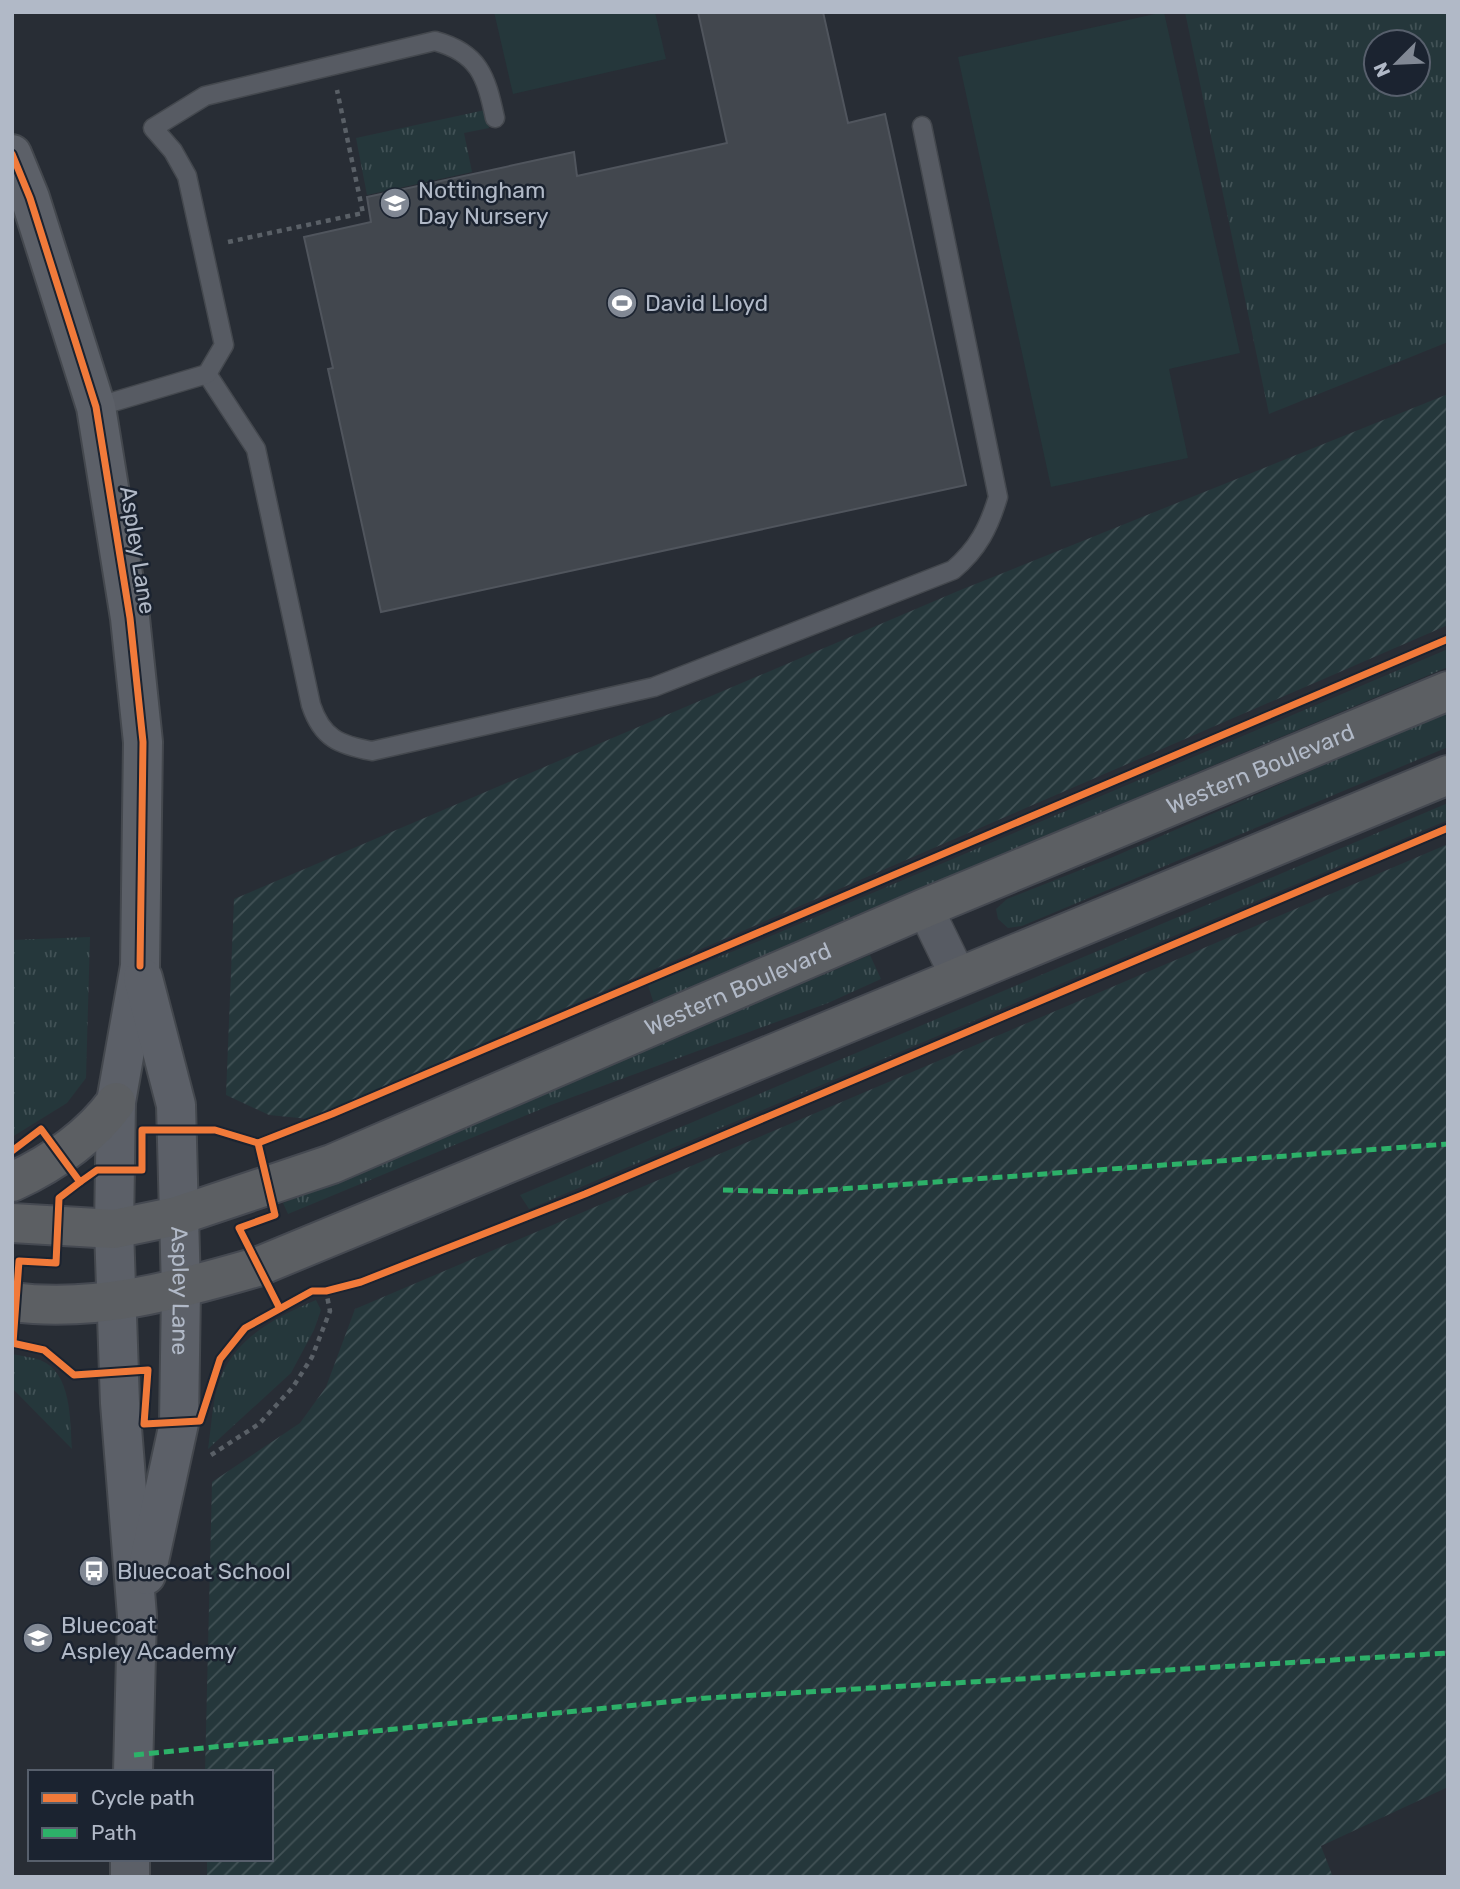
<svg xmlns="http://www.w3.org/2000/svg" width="1460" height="1889" font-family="Rubik,sans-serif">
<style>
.grass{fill:url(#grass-tufts);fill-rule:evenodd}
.garden{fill:url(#garden-furrows)}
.pitch{fill:#25373b}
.building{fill:#42474e;stroke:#50555d;stroke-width:2}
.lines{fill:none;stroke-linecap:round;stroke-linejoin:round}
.lane-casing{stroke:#44484e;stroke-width:21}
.street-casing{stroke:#44484e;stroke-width:38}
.secondary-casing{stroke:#44484e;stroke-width:42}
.highway-casing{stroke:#454951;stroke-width:42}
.path{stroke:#5a6067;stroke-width:4.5;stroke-dasharray:5 5;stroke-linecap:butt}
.lane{stroke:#575b63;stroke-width:18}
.street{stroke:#575b63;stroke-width:35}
.secondary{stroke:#5c6068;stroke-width:38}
.highway{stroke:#5c5f63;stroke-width:38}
.quiet{stroke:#2db169;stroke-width:5;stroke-dasharray:10 5;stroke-linecap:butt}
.cycleway-casing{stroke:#1b2330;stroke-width:11}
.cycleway{stroke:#f17a3a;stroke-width:7}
.labels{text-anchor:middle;stroke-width:5;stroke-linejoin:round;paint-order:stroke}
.poi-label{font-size:23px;fill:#b1b9c7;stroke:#1b2330;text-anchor:start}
.street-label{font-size:23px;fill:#b1b9c7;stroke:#1b2330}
</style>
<defs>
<pattern id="grass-tufts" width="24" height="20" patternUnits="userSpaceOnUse" patternTransform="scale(1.75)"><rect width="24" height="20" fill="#25373b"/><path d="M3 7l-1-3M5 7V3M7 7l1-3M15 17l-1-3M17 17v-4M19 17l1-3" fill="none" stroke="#425256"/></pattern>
<pattern id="garden-furrows" width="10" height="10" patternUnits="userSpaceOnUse" patternTransform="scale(1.75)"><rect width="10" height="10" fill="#25373b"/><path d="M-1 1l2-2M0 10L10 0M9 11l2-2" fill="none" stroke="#425256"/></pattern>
</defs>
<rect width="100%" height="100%" fill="#282d35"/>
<g class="grass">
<path d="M1185,12h263v330l-179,72zM1418,42v42h-42v-42z"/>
<polygon points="485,110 489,128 464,133 472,172 367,195 356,138"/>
<polygon points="1448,649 1448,667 837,923 654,1004 648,985 759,941"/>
<polygon points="1448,711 1448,747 1022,926 1008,928 998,919 996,909 1007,899 1113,857"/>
<polygon points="1448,803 1448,820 529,1209 520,1195"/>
<polygon points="90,937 86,1078 67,1103 12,1137 12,940"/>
<polygon points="870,955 881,979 828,1003 551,1105 288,1214 283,1203"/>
<path d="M316,1300l5,10 -7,20 -23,43 -83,76c3,-20 4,-41 9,-61 13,-48 57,-70 99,-88z"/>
<path d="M12,1354c9,2 19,3 28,6 32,12 30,61 32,89l-60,-61z"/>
</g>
<g class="garden">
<polygon points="1448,394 1448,625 309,1119 269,1115 226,1095 234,899 958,591"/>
<polygon points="1448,844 1448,1787 1321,1846 1333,1877 207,1877 207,1859 271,1859 271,1772 205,1772 212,1482 300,1423 326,1387 355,1309"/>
</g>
<g class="pitch">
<polygon points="494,12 655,12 666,59 513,94"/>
<polygon points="1164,12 1240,353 1169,369 1188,458 1051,487 958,57"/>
</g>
<polygon class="building" points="698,12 823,12 848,123 885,114 966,485 381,612 328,369 333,368 304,237 371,222 367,197 574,152 577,176 727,143"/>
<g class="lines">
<g class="lane-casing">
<g id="lane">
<path d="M207,374l49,75 55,256c11,33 28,40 61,46l282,-64 299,-117c25,-21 36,-43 45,-73l-76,-371"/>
<path d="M96,407l111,-33 17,-29 -37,-169 -14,-25 -20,-23 52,-32 230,-55c44,12 51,35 60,77"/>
</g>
</g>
<g class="street-casing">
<polyline id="street" points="925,908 959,978"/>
</g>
<g class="secondary-casing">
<g id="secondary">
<polyline points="12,154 30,198 96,407 130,618 143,742 140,966 116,1102 114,1229 120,1403 137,1616 133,1772"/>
<path id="s1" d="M143,978l33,127 5,184 -2,134 -33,152"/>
<polyline points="130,1877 130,1859"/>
</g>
</g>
<g class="highway-casing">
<g id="highway">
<path d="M12,1182c41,-19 77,-43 104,-80"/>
<path id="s2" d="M12,1223l102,6 63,-13 155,-52 593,-256 523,-217"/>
<path d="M12,1302c84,11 166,-12 245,-35l1191,-492"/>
</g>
</g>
<g class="path">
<polyline points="228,242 363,213 337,90"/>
<polyline points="211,1455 259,1424 293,1387 312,1357 330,1311 326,1291"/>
</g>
<use href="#lane" class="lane"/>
<use href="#street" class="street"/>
<use href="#secondary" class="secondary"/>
<use href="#highway" class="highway"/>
<g class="quiet">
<polyline points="723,1190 800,1192 1448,1144"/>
<polyline points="134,1755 707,1698 1448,1653"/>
</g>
<g class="cycleway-casing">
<g id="cycleway">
<polyline points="12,154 30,198 96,407 130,618 143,742 140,966"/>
<polyline points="258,1143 275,1215 239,1228 279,1307"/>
<polyline points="12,1151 41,1129 80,1182 97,1170 142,1170 142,1130 215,1130 258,1143 332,1114 1448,639"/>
<polyline points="12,1343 44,1350 74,1375 148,1370 144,1424 200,1421 220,1359 245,1328 312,1291 326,1291 361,1282 585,1194 1448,828"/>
<polyline points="13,1343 19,1261 56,1263 59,1198 80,1182"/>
</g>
</g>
<use href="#cycleway" class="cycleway"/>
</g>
<defs>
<g id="school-disc" transform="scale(1.575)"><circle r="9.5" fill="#818894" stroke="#1b2330"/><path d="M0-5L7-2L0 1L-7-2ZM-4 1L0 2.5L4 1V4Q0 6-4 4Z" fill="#fff"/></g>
<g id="stadium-disc" transform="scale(1.575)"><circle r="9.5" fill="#818894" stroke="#1b2330"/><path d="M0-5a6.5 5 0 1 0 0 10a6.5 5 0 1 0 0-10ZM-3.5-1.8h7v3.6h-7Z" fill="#fff"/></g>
<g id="bus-disc" transform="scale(1.575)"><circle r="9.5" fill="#818894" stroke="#1b2330"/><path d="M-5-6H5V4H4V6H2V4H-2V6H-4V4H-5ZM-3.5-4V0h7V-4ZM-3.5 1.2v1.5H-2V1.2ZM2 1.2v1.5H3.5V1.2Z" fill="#fff"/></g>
</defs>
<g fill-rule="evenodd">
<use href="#school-disc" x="395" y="203"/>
<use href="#stadium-disc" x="622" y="303"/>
<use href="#bus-disc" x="94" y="1571"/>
<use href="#school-disc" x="38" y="1638"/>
</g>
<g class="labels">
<g class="poi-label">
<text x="418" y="198">Nottingham<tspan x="418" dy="26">Day Nursery</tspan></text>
<text x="645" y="311">David Lloyd</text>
<text x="117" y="1579">Bluecoat School</text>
<text x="61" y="1633">Bluecoat<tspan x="61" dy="26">Aspley Academy</tspan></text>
</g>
<g class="street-label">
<text transform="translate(138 550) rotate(81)" y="8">Aspley Lane</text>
<text dy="8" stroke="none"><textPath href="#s2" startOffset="1339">Western Boulevard</textPath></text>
<text dy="8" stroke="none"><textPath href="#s2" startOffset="772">Western Boulevard</textPath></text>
<text dy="8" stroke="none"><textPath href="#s1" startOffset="317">Aspley Lane</textPath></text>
</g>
</g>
<rect width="1460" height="1889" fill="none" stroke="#b1b9c7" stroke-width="28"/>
<rect x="28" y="1770" width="245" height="91" fill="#1b2330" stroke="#575f6c" stroke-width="2"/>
<rect x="42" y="1793" width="35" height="10" fill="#f17a3a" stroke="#575f6c" stroke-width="2"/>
<text x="91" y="1805" font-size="21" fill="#b1b9c7">Cycle path</text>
<rect x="42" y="1828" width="35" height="10" fill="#2db169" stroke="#575f6c" stroke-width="2"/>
<text x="91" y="1840" font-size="21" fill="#b1b9c7">Path</text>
<g transform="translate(1397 63) rotate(246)"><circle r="33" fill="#1b2330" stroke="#575f6c" stroke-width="2"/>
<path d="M0-5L12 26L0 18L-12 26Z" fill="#818894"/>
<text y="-10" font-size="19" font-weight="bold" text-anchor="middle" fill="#b1b9c7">N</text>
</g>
</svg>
